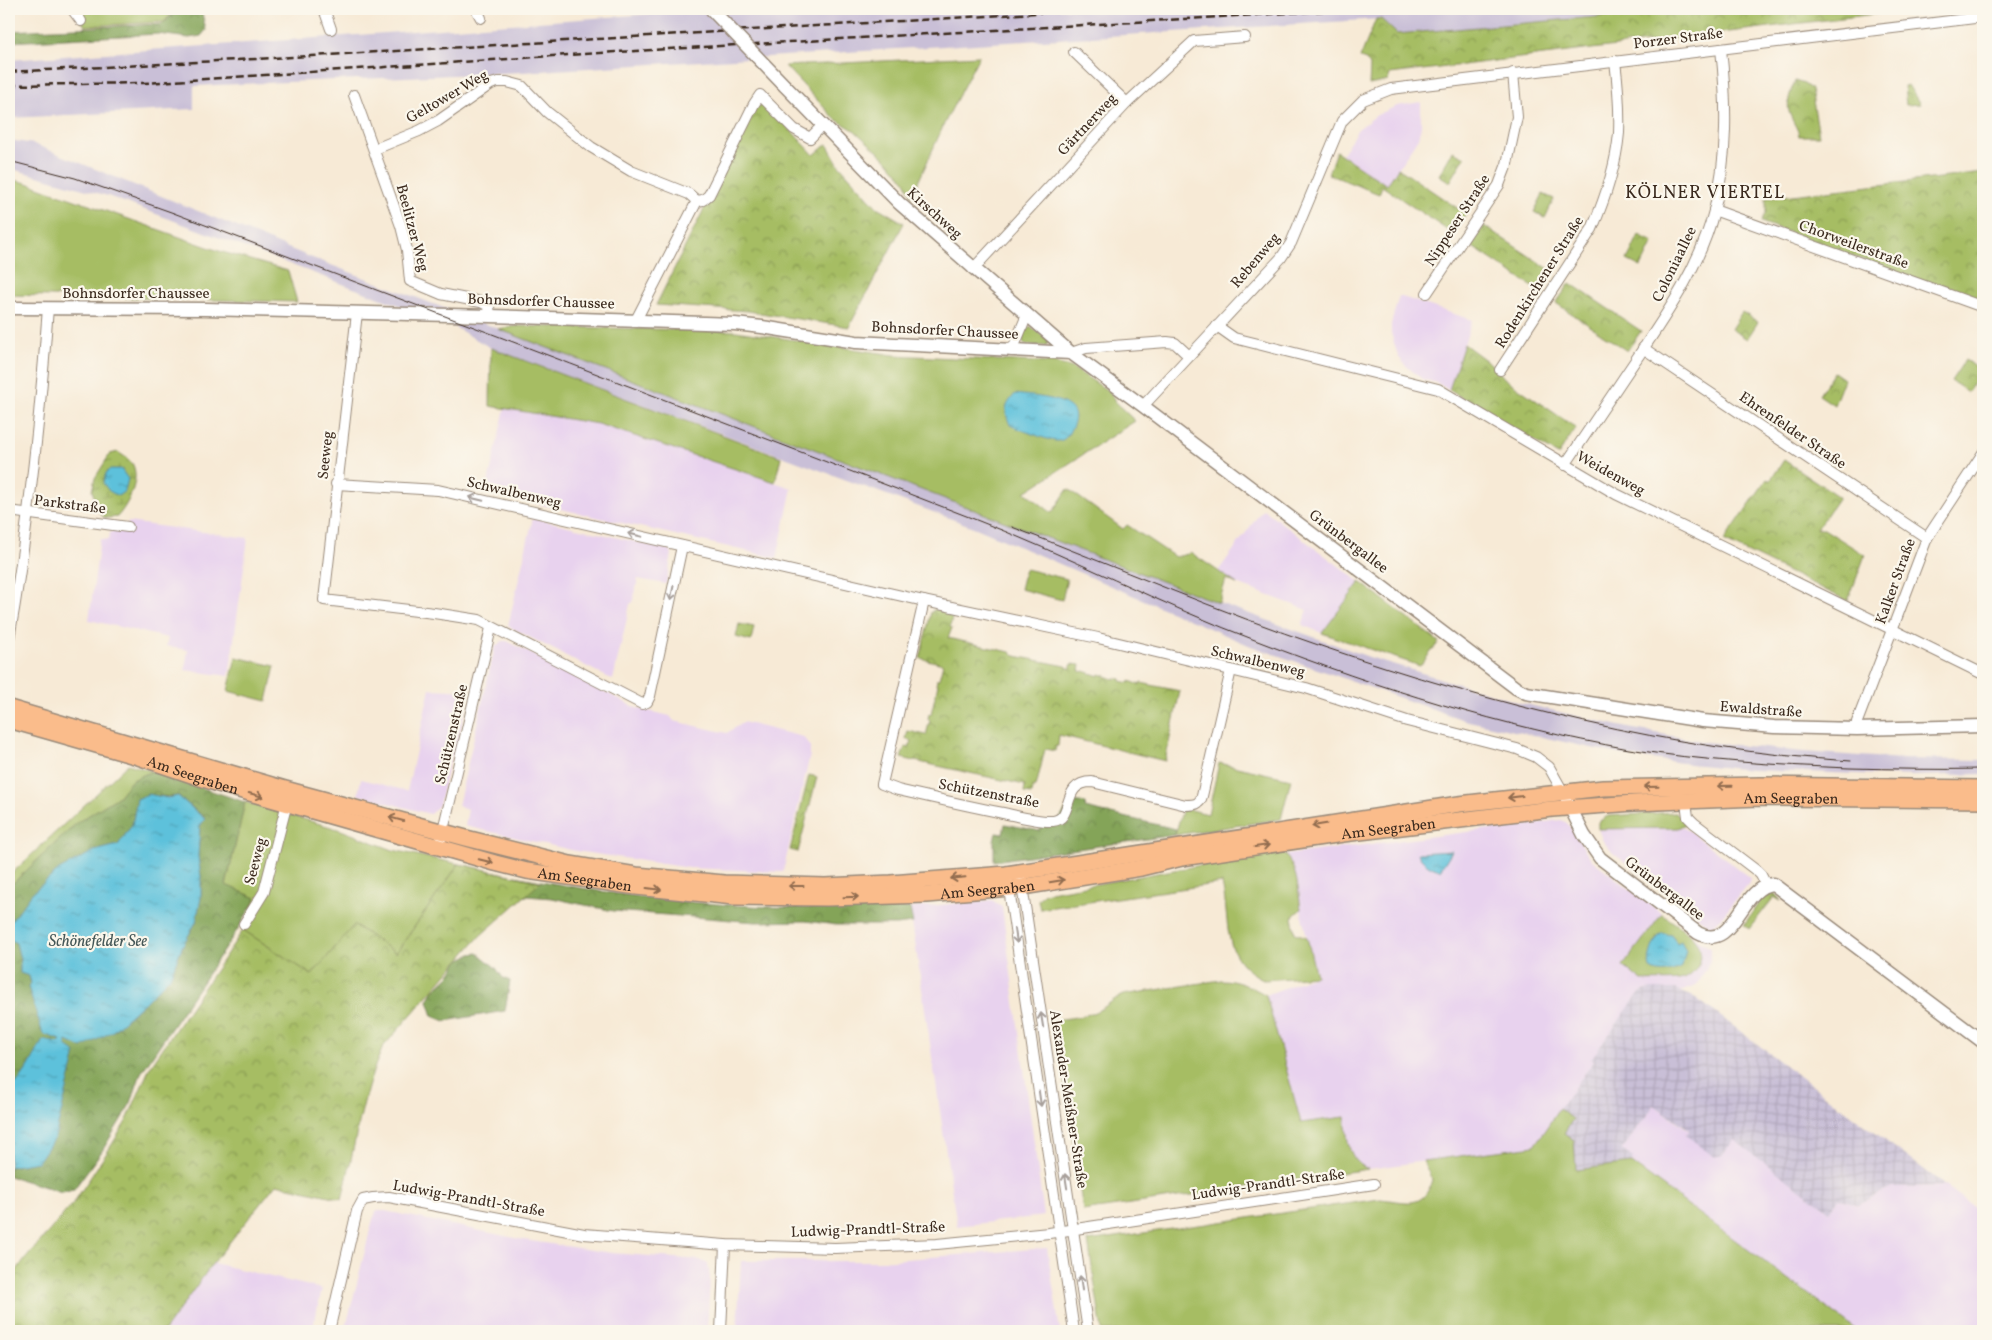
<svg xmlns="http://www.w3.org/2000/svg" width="1992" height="1340" font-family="Vollkorn,serif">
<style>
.built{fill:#e8d2ee}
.industrial{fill:url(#industrial-grid)}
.railway{fill:#c9bfd7}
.green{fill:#a6bd63;stroke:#707440;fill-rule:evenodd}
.forest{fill:url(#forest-crowns);stroke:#60673c}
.wetland{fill:url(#wetland-marsh);stroke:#707440}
.park{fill:url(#park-crowns);stroke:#707440}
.water{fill:url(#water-ripples);stroke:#4c767c}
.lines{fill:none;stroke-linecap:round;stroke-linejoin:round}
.minor-casing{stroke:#998a7a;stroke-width:12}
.tertiary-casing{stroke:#998a7a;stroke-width:15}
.primary-casing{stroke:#998a7a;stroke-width:18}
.minor{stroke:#fff;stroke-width:10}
.tertiary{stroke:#fff;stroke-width:12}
.primary{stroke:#fabc8b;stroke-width:15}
.tram{stroke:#3b2a1e;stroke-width:1}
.rail{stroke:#3b2a1e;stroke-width:2.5;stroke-dasharray:8 4;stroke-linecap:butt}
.tertiary-bridge-casing{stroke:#998a7a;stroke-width:15;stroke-linecap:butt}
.tertiary-bridge{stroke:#fff;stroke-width:12}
.oneway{stroke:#a79f9a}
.oneway2{stroke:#916c4f}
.labels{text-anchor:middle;stroke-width:4.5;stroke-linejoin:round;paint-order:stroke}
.street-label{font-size:15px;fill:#3b2a1e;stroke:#fbf7ec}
.water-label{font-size:16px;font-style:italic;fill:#455757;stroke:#fbf7ec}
.quarter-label{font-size:18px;letter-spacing:1px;fill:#3b2a1e;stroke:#fbf7ec}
</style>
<defs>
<pattern id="industrial-grid" width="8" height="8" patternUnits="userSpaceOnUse" patternTransform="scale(1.25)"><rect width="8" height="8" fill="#c9bfd7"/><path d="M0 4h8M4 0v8" fill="none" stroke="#aea4b8"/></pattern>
<pattern id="forest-crowns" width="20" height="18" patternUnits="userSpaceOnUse" patternTransform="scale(1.25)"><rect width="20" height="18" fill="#84a459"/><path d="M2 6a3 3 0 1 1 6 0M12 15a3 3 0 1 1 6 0" fill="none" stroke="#6d8649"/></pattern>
<pattern id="wetland-marsh" width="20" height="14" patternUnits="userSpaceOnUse" patternTransform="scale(1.25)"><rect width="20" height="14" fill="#a6bd63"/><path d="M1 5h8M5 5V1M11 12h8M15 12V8" fill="none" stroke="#889a51"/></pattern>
<pattern id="park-crowns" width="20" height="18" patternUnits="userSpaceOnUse" patternTransform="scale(1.25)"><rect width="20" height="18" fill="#a6bd63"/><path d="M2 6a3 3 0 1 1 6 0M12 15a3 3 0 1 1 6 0" fill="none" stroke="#889a51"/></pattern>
<pattern id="water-ripples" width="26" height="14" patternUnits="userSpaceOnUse" patternTransform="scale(1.25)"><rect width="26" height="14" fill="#5dc1db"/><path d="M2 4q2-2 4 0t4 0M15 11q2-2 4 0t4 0" fill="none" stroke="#4e9db1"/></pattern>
</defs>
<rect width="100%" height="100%" fill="#fbf7ec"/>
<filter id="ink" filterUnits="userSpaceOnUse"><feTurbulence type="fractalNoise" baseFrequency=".02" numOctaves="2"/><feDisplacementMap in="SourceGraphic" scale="10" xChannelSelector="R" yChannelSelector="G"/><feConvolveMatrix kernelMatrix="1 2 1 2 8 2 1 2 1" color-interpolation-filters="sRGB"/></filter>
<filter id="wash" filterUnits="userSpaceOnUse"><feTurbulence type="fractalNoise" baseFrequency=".0096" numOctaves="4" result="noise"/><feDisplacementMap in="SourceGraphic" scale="20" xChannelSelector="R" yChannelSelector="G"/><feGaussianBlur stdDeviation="1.12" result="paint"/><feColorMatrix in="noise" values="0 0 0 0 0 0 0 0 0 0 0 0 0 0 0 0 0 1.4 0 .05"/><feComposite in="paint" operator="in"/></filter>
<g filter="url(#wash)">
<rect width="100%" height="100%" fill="#f7ead6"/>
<g class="built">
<polygon points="1421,102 1421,127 1418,138 1387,185 1342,154 1358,129 1377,115 1397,106"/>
<polygon points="1399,296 1472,320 1449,390 1437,383 1422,379 1405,365 1398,356 1391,333 1391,324"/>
<polygon points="505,408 598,424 792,488 777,558 486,492"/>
<polygon points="1263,509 1360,582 1322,633 1302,625 1308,610 1237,584 1221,574 1219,570"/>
<polygon points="533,518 670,550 672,554 666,584 638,579 633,602 630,604 613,680 508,626"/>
<polygon points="128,522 248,538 229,676 185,670 188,650 166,646 168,638 89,620 100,539 109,540 110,533 114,530 127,532"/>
<polygon points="502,641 507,641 636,708 670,716 674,721 727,733 743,722 803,737 810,746 810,755 783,872 690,868 623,858 576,851 465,826 468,809 458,806 495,647"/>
<polygon points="430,689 470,691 458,740 448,766 439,805 430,814 358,795 361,779 407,791"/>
<polygon points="1561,820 1567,823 1592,860 1694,938 1710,948 1710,961 1700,980 1693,987 1684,991 1649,989 1641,992 1592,1058 1594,1061 1534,1146 1368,1169 1359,1165 1351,1155 1344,1117 1301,1123 1266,995 1315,976 1316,973 1303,921 1294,872 1292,864 1285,855"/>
<polygon points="1684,827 1750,878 1749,883 1714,926 1711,927 1613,853 1603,841 1598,829"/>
<polygon points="992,900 1002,907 1044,1216 957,1226 910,908"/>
<polygon points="1654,1105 1690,1131 1686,1135 1722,1155 1734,1139 1829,1211 1839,1198 1859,1205 1892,1187 1946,1186 1983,1214 1983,1331 1858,1331 1631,1163 1632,1158 1622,1150"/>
<polygon points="377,1211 385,1211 524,1240 612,1253 700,1260 708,1264 710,1278 707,1331 345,1331 373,1219"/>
<polygon points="1047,1248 1060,1331 737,1331 741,1261 880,1261"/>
<polygon points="213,1263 322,1289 312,1331 164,1331"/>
</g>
<polygon class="industrial" points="1649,989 1675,989 1696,998 1946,1186 1892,1187 1859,1205 1839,1198 1829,1211 1734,1140 1722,1155 1714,1157 1686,1135 1690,1130 1654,1105 1622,1150 1633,1158 1631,1163 1576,1170 1574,1140 1563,1133 1573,1119 1559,1109 1594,1061 1591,1059 1637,996 1641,992"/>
<g class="railway">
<polygon points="719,9 1690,9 1397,34 1381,19 524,72 194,86 194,109 9,118 9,60"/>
<polygon points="9,140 34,144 310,257 1219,603 1369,657 1521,703 1628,728 1706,742 1804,752 1903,759 1983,760 1983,774 1913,776 1752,770 1690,764 1628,756 1464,720 1251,646 976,528 491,348 449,324 108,196 9,168"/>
</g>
<g class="green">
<polygon points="73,9 176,9 164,22 85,26"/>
<polygon points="979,56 945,122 912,196 905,181 888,161 854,130 835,119 785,66"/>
<polygon points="9,179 27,183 219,251 288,271 297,302 9,295"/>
<polygon points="517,326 736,331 893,355 1055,363 1073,368 1110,392 1116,403 1135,421 1025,492 1052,513 1068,489 1123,529 1127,525 1175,557 1188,554 1190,552 1237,584 1226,579 1219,603 498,329"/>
<polygon points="1030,326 1049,340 1046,346 1025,345 1023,343 1023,336"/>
<polygon points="491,348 781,457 775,482 598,424 490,406"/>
<polygon points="1025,569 1067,579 1062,600 1020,589"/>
<polygon points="1360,582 1439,642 1420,666 1322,633"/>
<polygon points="236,657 275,666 267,701 228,691"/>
<polygon points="1219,763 1291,779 1281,819 1175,835 1183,808 1208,814"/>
<polygon points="128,764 152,771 131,781 118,797 78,822 9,887 9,876"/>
<polygon points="245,802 341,830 393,850 459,864 396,953 354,925 312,975 243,930 256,898 226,886"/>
<polygon points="1676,812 1687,823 1678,828 1598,829 1598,822 1608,816"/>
<path d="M1280,852c18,9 18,40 21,57l-9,8 3,16 12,4 9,39 -51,4c-45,-21 -34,-55 -43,-97l-182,26 -2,-9 6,-7c79,-13 157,-29 236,-41z"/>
<polygon points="1769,893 1776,895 1781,901 1774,897 1749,929 1744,925 1761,899"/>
<path d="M1662,914c14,11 49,29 36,52 -3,5 -8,11 -14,13 -11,3 -30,1 -42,2l-19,-15zM1671,935l6,8 -29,20 9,-26z"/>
<path d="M1221,980c16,0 31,7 45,15l35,128 44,-6c3,21 1,42 23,52l-285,42 -28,-191c13,-2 28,-3 40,-8 11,-4 17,-13 28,-17z"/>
<path d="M1559,1109l14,10 -9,14 10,7 2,30 55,-7 227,168h-756l-14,-90 292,-42c24,2 44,12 52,-19l-9,-19 111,-15z"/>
</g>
<g class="forest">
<polygon points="178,9 201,9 206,30 201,36 189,38 158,34 9,42 9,31 163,24"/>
<path d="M152,771l93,31 -19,83 30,13 -16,28 -99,147 -10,30 -29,48 -28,38 -12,3 -53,-16v-9l9,-1 49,-125 46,-10 31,-28 26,-26 12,-30 14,-25 5,-25v-21l-3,-20 2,-30 5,-8 -27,-22c-18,3 -24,-5 -41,3l-5,26 -14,20 -24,6 -81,67 -4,6v-37l69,-65 40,-25 13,-16z"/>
<polygon points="1072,801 1086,803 1085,808 1176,829 1175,835 994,861 994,840 996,833 1003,834 1005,824 1040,831 1041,826 1055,825"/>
<path d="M459,864c89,20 181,36 273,41 60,4 119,3 178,3l3,15 -17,2h-59l-32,-4 -49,1 -49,-4 -94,-7 -61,-13 -26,-2 -28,10z"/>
<polygon points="9,938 16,943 20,959 20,973 29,976 31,984 28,987 33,1000 62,1039 59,1043 29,1066 17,1083 9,1082"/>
<polygon points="478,953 496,968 503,978 510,981 505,1011 445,1021 433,1016 428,1001 433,991 449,976 459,960 471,954"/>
</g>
<path class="wetland" d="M118,452c5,4 12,7 15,13 7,16 -5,40 -16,52l-11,1 -5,-3 -9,-24 3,-13 15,-24z"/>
<g class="park">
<polygon points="1690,9 1702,9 1703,10 1720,9 1915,9 1390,74 1388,81 1369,85 1370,66 1366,60 1360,58 1376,19 1381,19 1397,34"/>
<path d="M1795,81l9,3 7,5 8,47h-20c-1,-8 -5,-11 -8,-19 -6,-12 -1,-24 4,-36z"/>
<polygon points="1908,85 1920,104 1906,105 1904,86"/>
<polygon points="761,104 771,109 814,155 827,144 839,165 877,207 904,223 849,327 748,311 656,305 754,109"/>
<polygon points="1336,151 1387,185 1398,168 1466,214 1453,234 1382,186 1379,194 1328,174"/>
<polygon points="1453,151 1465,157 1450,182 1439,175"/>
<polygon points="1983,173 1983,304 1761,222 1766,212 1766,198"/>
<polygon points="1543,194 1554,199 1545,218 1534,212"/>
<polygon points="1484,226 1552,271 1539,291 1471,246"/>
<polygon points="1639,235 1653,242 1641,267 1627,260"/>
<polygon points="1570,283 1641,331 1627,351 1556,303"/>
<polygon points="1742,312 1758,322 1747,339 1731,329"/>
<polygon points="1464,344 1495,367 1504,378 1576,428 1558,455 1449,390"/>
<polygon points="1965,360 1982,371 1968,392 1951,381"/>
<polygon points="1834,372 1844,379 1834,405 1819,395"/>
<polygon points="1784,460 1839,497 1817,529 1824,529 1865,555 1848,601 1724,541 1767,479 1770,481"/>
<polygon points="935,609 953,613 950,627 952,628 948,638 1010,652 1015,656 1066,666 1070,669 1072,664 1080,665 1079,671 1084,672 1084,671 1099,676 1100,674 1114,679 1115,678 1121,679 1121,681 1130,683 1130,681 1140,685 1141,683 1180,691 1165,761 1059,735 1058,746 1056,746 1055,751 1045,749 1036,787 1033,787 1032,794 1024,793 1025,785 901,758 905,747 909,748 912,741 906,739 908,731 926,735 930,720 928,719 929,714 931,714 938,684 936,684 937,679 939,679 943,664 920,658 931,612"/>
<polygon points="739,624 754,627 751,641 736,637"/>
<polygon points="809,775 817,777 798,852 790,850"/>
<path d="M459,864l82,18 -61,54 -97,111c-21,44 -29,105 -41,152l-66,-15 -63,79 -49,68h-155v-49l12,-18 53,-62 32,-48 21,-34 23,-53 93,-137 69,45 42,-50 42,28z"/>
</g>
<g class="water">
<path d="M1015,394c19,3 75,3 56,35 -3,6 -5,11 -13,12 -7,1 -39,-12 -48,-16 -6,-15 -6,-18 5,-31z"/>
<polygon points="110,469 121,469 128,479 125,491 118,496 109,491 103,483 106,473"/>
<polygon points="148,794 168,798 178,796 205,819 200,826 198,856 201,876 201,898 196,922 182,947 170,977 144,1003 113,1031 82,1048 67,1041 66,1046 76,1053 55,1137 38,1162 9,1167 9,1082 17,1083 29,1066 43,1040 59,1043 61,1040 43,1034 28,987 31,983 29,976 20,973 20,959 16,943 9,938 9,924 32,893 59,870 94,851 118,845 132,825 137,799"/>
<path d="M1452,851l-12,19c-9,-2 -20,-9 -22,-17z"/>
<path d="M1662,933l9,2 6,8 4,-2 5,9 -4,17c-10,5 -22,8 -32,2 -3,-11 3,-29 12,-36z"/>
</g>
</g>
<g filter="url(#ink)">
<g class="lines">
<g class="minor-casing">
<g id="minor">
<polyline points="72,9 81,21"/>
<polyline points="324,9 331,29"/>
<polyline points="476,9 481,18"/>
<polyline points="1074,52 1127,103"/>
<polyline points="354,95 401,226 407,250 410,281 441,294 481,302 489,306 490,316"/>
<polyline points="375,149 419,131 438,121 491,84 498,82 507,82 522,86 547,112 591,147 631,171 689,194 697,201 636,320"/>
<polyline points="697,201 703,200 709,195 754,104 760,95 794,129 810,138 823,125"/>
<polyline points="1714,210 1983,307"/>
<polyline points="973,269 1127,103 1194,41 1245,37"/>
<polyline points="1427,293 1499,185 1507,164 1517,117 1513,73"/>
<polyline points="357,313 324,600 434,613 479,620 642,704 647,702 650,696 682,546"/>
<polyline points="1217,326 1234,338 1438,389 1616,494 1983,674"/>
<polyline points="1643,348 1927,538"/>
<polyline points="1012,351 1027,315"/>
<polyline points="1071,353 1086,348 1167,342 1175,343 1189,356"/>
<path d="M1500,370l92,-141c13,-30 24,-63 27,-96 1,-24 -1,-48 -4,-72"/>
<polyline points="1143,406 1281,258 1291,243 1342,121 1363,100 1391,89 1983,17"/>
<path d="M1565,465c24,-35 47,-70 70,-104 32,-47 65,-95 79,-150 14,-54 13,-108 7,-162"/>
<polyline points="336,484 438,490 924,601 1098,638 1306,688 1407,721 1517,749 1536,757 1549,767 1563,792"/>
<polyline points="9,511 128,527"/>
<path d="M924,601l-42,183 16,6c35,8 70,16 105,23 14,3 36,9 50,8 22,-2 7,-39 39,-39l94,23c9,0 14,-1 16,-9l29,-126"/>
<path d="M9,639c19,-109 31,-220 39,-331"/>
<polyline points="1857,729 1857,722 1927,538 1983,453"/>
<polyline points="1686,802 1688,817 1694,823 1757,871 1761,875 1766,885"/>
<polyline points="439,847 491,628"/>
<polyline points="1020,872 1088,1331"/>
<polyline points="1008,882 1074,1331"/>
<polyline points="244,924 264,892 287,803"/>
<polyline points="329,1331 357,1211 363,1200 373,1198 389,1197 584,1234 725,1245 835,1248 937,1244 1049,1233 1374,1184"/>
<polyline points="721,1331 725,1245"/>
</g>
</g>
<g class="tertiary-casing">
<g id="tertiary">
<polyline points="785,86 899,203 1071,353 1143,406 1516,688 1526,693 1703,721 1774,727 1857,729 1983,726"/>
<polyline points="9,308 206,309 490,316 735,324 762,327 856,342 1071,353"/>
<path d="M1567,801l17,34 16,23 98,75c37,20 42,-47 75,-49l210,158"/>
</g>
</g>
<g class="primary-casing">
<g id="primary">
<polyline points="9,708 285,789 466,838 570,864 636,875 724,883 825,886 891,883 1006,874 1459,804 1603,788 1761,785 1983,788"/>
<path id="s1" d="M9,720l126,36 83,28 277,79 32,8 109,16 98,10 93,1 100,-3 95,-8 119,-19 41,-10 161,-24 209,-25 82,-6 125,-5 224,2"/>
</g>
</g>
<use href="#minor" class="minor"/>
<use href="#tertiary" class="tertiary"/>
<use href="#primary" class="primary"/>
<g class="tram">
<path d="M9,161l66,17 96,34c266,101 533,202 798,305 99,38 192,88 291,125 119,46 243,85 369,107 73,12 146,16 220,19 45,1 89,2 134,1"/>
<path d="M1012,527c104,40 206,84 312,120 170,58 346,103 527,114"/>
</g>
<g class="rail">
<polyline points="9,72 311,56 1104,9"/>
<polyline points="9,85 144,83 583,54 1357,9"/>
</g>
<g class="tertiary-bridge-casing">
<polyline id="tertiary-bridge" points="711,9 785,86"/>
</g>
<use href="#tertiary-bridge" class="tertiary-bridge"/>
</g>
<defs><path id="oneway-shaft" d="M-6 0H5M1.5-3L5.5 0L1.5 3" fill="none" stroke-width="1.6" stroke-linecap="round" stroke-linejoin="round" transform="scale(1.25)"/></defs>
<g class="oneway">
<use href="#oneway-shaft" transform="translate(476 499) rotate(-167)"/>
<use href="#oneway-shaft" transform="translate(635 535) rotate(-167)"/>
<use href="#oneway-shaft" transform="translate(672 593) rotate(102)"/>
<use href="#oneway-shaft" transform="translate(1016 936) rotate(82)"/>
<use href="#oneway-shaft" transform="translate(1042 1020) rotate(-99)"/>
<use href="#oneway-shaft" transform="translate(1040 1099) rotate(82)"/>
<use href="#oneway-shaft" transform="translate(1066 1181) rotate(-99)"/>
<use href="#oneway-shaft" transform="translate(1081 1283) rotate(-98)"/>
</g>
<g class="oneway2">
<use href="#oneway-shaft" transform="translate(1725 786) rotate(179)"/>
<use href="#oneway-shaft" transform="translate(1651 787) rotate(179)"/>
<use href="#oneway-shaft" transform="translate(256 795) rotate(15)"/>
<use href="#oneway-shaft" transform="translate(1515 797) rotate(173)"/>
<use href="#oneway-shaft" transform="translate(396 819) rotate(-165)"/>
<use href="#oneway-shaft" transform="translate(1319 825) rotate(171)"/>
<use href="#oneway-shaft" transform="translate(1262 846) rotate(-8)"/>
<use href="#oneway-shaft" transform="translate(486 861) rotate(14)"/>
<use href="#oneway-shaft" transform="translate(958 878) rotate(175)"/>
<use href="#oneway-shaft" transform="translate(1057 881) rotate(-9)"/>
<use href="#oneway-shaft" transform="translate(796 886) rotate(-180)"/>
<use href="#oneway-shaft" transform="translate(654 889) rotate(7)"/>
<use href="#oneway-shaft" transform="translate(851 897) rotate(-2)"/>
</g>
</g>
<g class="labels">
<g class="street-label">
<text transform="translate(1678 38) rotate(-7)" y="5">Porzer Straße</text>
<text transform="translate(447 96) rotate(-30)" y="5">Geltower Weg</text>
<text transform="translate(1087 124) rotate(-47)" y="5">Gärtnerweg</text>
<text transform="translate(935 213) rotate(42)" y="5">Kirschweg</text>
<text transform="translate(1457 220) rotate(-57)" y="5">Nippeser Straße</text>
<text transform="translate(413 228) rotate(75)" y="5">Beelitzer Weg</text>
<text transform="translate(1854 244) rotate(20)" y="5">Chorweilerstraße</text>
<text transform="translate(1255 260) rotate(-50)" y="5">Rebenweg</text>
<text transform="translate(1674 264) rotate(-64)" y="5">Coloniaallee</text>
<text transform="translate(1539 282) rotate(-58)" y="5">Rodenkirchener Straße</text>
<text x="136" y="298">Bohnsdorfer Chaussee</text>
<text transform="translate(541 301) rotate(2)" y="5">Bohnsdorfer Chaussee</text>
<text transform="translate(945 330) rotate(3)" y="5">Bohnsdorfer Chaussee</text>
<text transform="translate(1793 430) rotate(34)" y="5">Ehrenfelder Straße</text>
<text transform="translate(325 455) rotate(-84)" y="5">Seeweg</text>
<text transform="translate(1611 473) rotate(29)" y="5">Weidenweg</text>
<text transform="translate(514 492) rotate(13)" y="5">Schwalbenweg</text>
<text transform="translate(70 504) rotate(7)" y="5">Parkstraße</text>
<text transform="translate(1349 541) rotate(37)" y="5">Grünbergallee</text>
<text transform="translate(1895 581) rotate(-70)" y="5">Kalker Straße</text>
<text transform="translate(1258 661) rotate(13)" y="5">Schwalbenweg</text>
<text transform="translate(1761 709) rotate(4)" y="5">Ewaldstraße</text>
<text transform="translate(451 734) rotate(-77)" y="5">Schützenstraße</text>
<text dy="5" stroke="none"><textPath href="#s1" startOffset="192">Am Seegraben</textPath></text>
<text transform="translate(989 793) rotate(11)" y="5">Schützenstraße</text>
<text dy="5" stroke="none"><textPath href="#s1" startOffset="1812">Am Seegraben</textPath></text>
<text dy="5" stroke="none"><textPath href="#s1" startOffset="1408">Am Seegraben</textPath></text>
<text transform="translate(255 861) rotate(-75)" y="5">Seeweg</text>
<text dy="5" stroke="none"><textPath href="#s1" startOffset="598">Am Seegraben</textPath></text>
<text transform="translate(1665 888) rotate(37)" y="5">Grünbergallee</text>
<text dy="5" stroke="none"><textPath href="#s1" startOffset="1002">Am Seegraben</textPath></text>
<text transform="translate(1069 1099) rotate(81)" y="5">Alexander-Meißner-Straße</text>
<text transform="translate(1268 1184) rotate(-8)" y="5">Ludwig-Prandtl-Straße</text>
<text transform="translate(469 1198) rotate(10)" y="5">Ludwig-Prandtl-Straße</text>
<text transform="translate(868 1229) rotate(-2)" y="5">Ludwig-Prandtl-Straße</text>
</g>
<g class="water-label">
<text x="98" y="946">Schönefelder See</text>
</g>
<g class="quarter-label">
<text x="1705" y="198">KÖLNER VIERTEL</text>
</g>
</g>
<rect width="1992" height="1340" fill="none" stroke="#fbf7ec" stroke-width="30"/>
</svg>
